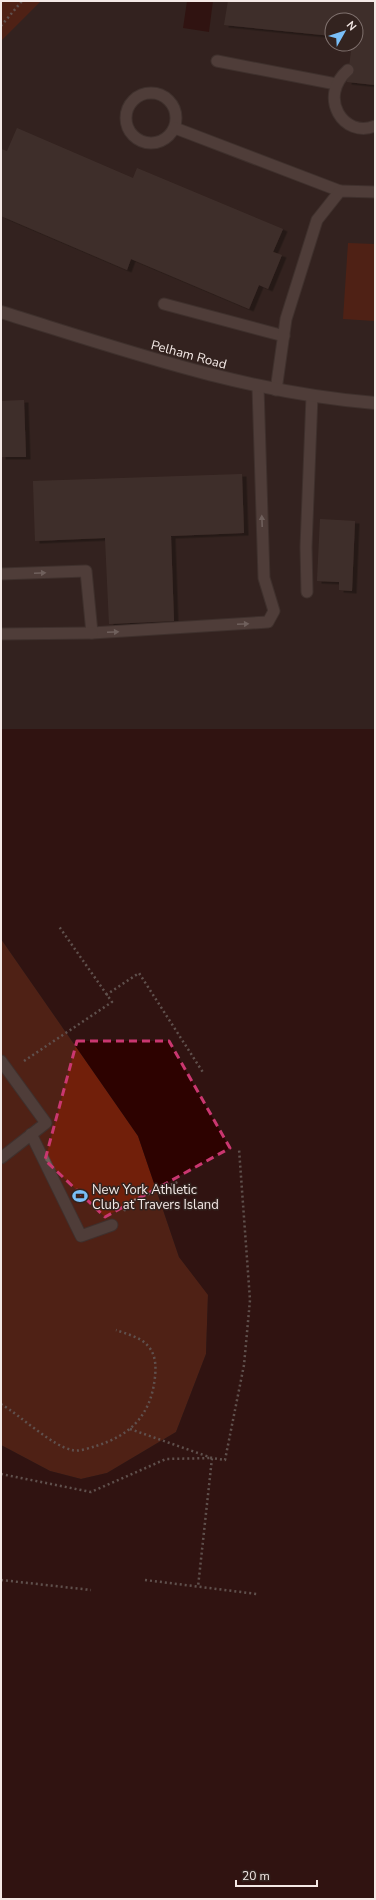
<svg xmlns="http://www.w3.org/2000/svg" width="376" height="1900" font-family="'Nunito Sans',sans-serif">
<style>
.green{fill:#711f0a}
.water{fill:#2d0200}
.building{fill:#4e3d39;filter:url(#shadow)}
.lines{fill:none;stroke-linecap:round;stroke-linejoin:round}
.service-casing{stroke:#4e413e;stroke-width:13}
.secondary-casing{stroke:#4e413e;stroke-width:14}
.path{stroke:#968885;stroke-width:2.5;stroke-dasharray:2 3;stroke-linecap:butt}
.service{stroke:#715e59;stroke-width:11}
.secondary{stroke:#715e59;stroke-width:12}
.oneway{fill:#b9aaa7}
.marked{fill:none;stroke:#ca3770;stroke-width:3;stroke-dasharray:8 5;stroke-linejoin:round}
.labels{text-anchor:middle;stroke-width:3;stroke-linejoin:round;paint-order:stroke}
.street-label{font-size:13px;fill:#f4e9e6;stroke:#33231f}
.poi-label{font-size:13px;fill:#f4e9e6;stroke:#33231f;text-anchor:start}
</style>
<defs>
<filter id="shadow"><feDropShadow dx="4.5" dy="2.5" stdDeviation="0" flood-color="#0009"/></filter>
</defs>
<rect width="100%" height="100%" fill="#33231f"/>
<g class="green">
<polygon points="1,1 41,1 1,41"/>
<polygon points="348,243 375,244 375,321 343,319"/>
<polygon points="1,939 138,1136 179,1257 208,1294 206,1354 176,1432 107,1473 81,1479 50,1471 1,1445"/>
</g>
<g class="water">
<polygon points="187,1 213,1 209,32 183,28"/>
<polygon points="1,729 375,729 375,1899 1,1899 1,1445 50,1471 81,1479 107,1473 176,1432 206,1354 208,1295 179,1257 138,1136 1,939"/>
</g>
<g class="building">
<polygon points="228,1 375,1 375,85 347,82 352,44 356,44 356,20 332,20 332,36 224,25"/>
<polygon points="17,128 133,178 137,168 283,229 273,252 282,255 268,289 259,285 249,309 131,259 127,270 1,216 1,149 7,151"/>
<polygon points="24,400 26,457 1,457 1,401"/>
<polygon points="242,474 244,533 171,536 174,621 109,624 105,538 35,541 33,481"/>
<polygon points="320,519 355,521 352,591 339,590 339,582 317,581"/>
</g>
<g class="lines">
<g class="service-casing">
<g id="service">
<polyline points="217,61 336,84"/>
<path d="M348,70c-31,27 -4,69 27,56"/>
<circle cx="151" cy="118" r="25"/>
<polyline points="175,128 340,191"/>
<polyline points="164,304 284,336"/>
<polyline points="276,390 286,319 317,220 340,191 375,192"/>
<polyline points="1,574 86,571 92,633 268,622 274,611 264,578 258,387"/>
<polyline points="307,592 306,547 312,396"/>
<polyline points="1,634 92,633"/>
<polyline points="1,1061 46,1123 1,1158"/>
<polyline points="31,1134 81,1236 112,1225"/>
</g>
</g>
<g class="secondary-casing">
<path id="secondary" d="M1,312c123,38 245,81 374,91"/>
</g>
<g class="path">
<polyline points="1,26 22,1"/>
<polyline points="106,995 139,973 204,1074"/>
<polyline points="24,1061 112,1002 58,925"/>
<polyline points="124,1211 132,1201 180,1181"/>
<path d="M1,1404c20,12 51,42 71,46 7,2 17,-2 24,-4 35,-11 55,-31 59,-69 1,-11 1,-22 -7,-31 -7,-9 -22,-12 -32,-16"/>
<polyline points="130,1429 212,1458 225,1460 244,1365 250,1300 239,1149"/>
<polyline points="1,1474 91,1492 166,1459 212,1458 198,1587"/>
<polyline points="1,1580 91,1590"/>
<polyline points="145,1580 257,1594"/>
</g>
<use href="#service" class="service"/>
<use href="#secondary" class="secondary"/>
</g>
<defs><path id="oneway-solid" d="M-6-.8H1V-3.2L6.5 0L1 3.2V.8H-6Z"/></defs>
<g class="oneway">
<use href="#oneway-solid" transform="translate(262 521) rotate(-92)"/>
<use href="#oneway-solid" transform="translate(40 573) rotate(-2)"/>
<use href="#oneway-solid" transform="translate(243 624) rotate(-3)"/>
<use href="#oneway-solid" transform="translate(113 632) rotate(-3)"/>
</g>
<path d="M0 0H376V1900H0ZM77,1041h92l61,107 -125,69 -60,-57z" fill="#33231f" fill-opacity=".55" fill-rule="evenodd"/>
<path class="marked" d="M77,1041h92l61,107 -125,69 -60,-57z"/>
<defs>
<g id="stadium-bare" transform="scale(1.2)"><path d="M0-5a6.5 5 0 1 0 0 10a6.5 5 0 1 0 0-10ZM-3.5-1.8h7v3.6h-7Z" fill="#7abff8" stroke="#33231f" stroke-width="2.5" paint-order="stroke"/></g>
</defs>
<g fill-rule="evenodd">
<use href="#stadium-bare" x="80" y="1196"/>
</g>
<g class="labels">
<g class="street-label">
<text transform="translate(189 354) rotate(15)" y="5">Pelham Road</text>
</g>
<g class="poi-label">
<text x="92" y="1194">New York Athletic<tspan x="92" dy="15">Club at Travers Island</tspan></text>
</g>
</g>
<rect width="376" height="1900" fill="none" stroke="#f4e9e6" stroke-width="4"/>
<g transform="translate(344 32) rotate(51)"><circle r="19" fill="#33231f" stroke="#80726f"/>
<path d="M0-3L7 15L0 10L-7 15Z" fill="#7abff8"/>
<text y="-6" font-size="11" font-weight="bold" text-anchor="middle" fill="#f4e9e6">N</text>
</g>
<path d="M236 1880v6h81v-6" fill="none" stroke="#f4e9e6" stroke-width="2"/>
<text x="242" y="1880" font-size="12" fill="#f4e9e6" stroke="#33231f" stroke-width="3" paint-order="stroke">20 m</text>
</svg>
